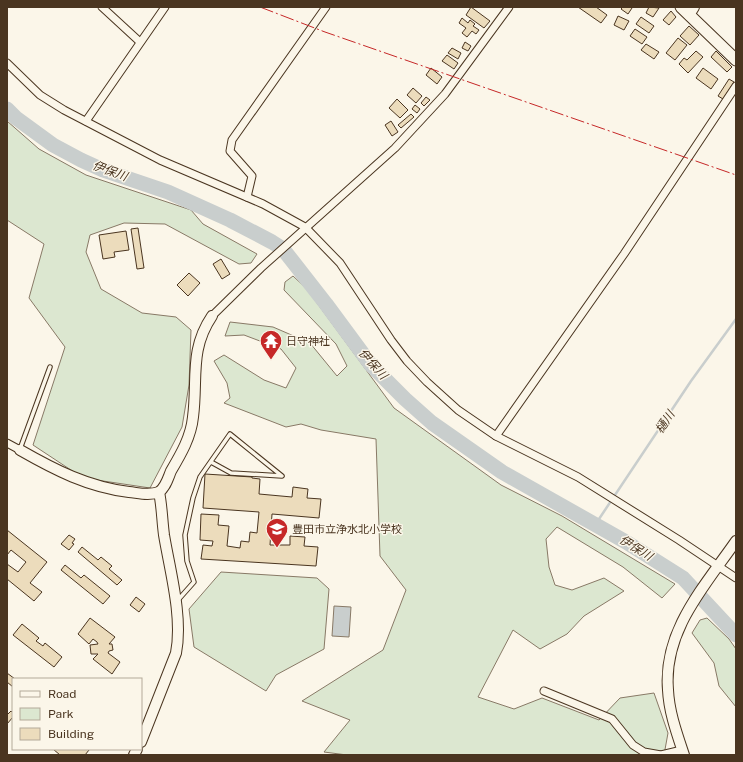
<svg xmlns="http://www.w3.org/2000/svg" width="743" height="762" font-family="'Public Sans','Noto Sans JP',sans-serif">
<style>
.green{fill:#dce7d0;stroke:#887966}
.water{fill:#c9cecd;stroke:#887966}
.lines{fill:none;stroke-linecap:round;stroke-linejoin:round}
.stream{stroke:#c9cecd;stroke-width:2.5}
.river{stroke:#c9cecd;stroke-width:15}
.building{fill:#ecdcbc;stroke:#4a3520}
.lane-casing{stroke:#4a3520;stroke-width:5.5}
.street-casing{stroke:#4a3520;stroke-width:9}
.secondary-casing{stroke:#4a3520;stroke-width:12}
.primary-casing{stroke:#4a3520;stroke-width:13}
.lane{stroke:#fbf6e9;stroke-width:3.5}
.street{stroke:#fbf6e9;stroke-width:7}
.secondary{stroke:#fbf6e9;stroke-width:10}
.primary{stroke:#fbf6e9;stroke-width:11}
.power{stroke:#c62828;stroke-width:1;stroke-dasharray:14 3 2 3;stroke-linecap:butt}
.labels{text-anchor:middle;stroke-width:3;stroke-linejoin:round;paint-order:stroke}
.poi-label{font-size:11px;fill:#4a3520;stroke:#fbf6e9;text-anchor:start}
.water-label{font-size:12px;font-style:italic;fill:#4a3520;stroke:#fbf6e9}
</style>
<rect width="100%" height="100%" fill="#fbf6e9"/>
<g class="green">
<polygon points="7,121 39,149 86,175 191,210 203,224 257,254 251,263 239,264 165,224 124,223 90,235 86,252 101,289 142,313 176,317 191,330 189,385 182,427 150,488 83,478 33,445 65,347 29,298 44,244 7,220"/>
<polygon points="293,276 306,288 394,408 501,485 562,516 675,584 662,598 623,567 557,527 546,539 549,567 555,585 572,590 604,578 624,591 584,616 567,634 540,649 513,630 478,697 514,709 542,698 599,720 620,698 654,693 668,733 664,755 347,755 324,752 350,720 302,701 383,650 406,590 380,556 376,439 321,430 301,424 286,427 224,403 230,398 227,383 214,361 224,355 264,380 286,388 296,368 281,349 244,335 225,336 230,322 273,327 310,343 337,376 347,366 336,344 284,290 285,282"/>
<polygon points="221,572 317,578 329,589 324,649 276,675 266,691 194,647 189,609"/>
<polygon points="707,618 729,639 736,649 736,707 719,686 714,663 692,633 700,620"/>
</g>
<polygon class="water" points="334,606 351,607 349,637 332,636"/>
<g class="lines">
<polyline class="stream" points="595,525 691,381 736,319"/>
<polyline class="river" points="7,109 16,118 53,145 81,160 103,170 168,192 230,220 272,242 283,249 326,304 371,365 405,399 432,423 502,472 626,542 683,578 736,635"/>
</g>
<g class="building">
<polygon points="471,7 490,21 484,28 466,15"/>
<polygon points="578,7 596,7 607,15 601,23"/>
<polygon points="623,7 631,7 632,8 628,14 621,9"/>
<polygon points="649,7 659,8 653,17 646,13"/>
<polygon points="671,11 676,17 669,25 663,20"/>
<polygon points="618,16 629,21 624,30 614,25"/>
<polygon points="641,17 654,26 649,33 636,24"/>
<polygon points="462,18 468,23 470,20 475,24 473,26 479,30 476,34 472,31 467,37 462,33 466,28 459,23"/>
<polygon points="689,26 699,35 690,45 680,36"/>
<polygon points="635,29 647,37 642,44 630,36"/>
<polygon points="678,38 687,45 675,60 666,53"/>
<polygon points="465,42 471,46 468,51 462,48"/>
<polygon points="646,44 659,52 654,59 641,50"/>
<polygon points="452,48 461,53 458,59 448,53"/>
<polygon points="696,51 703,57 688,73 679,64 684,58 687,60"/>
<polygon points="716,51 732,67 727,72 711,57"/>
<polygon points="447,55 458,63 454,69 442,61"/>
<polygon points="431,68 442,77 437,84 426,75"/>
<polygon points="703,68 718,79 711,89 696,78"/>
<polygon points="729,79 734,82 723,99 718,96"/>
<polygon points="413,88 422,96 416,103 407,95"/>
<polygon points="426,97 430,100 424,106 421,103"/>
<polygon points="397,99 408,110 400,118 389,108"/>
<polygon points="415,105 420,109 417,113 412,109"/>
<polygon points="411,114 414,117 401,128 398,125"/>
<polygon points="391,121 398,132 392,136 385,125"/>
<polygon points="138,228 144,268 137,269 131,229"/>
<polygon points="126,231 129,250 114,252 115,257 103,259 99,235"/>
<polygon points="221,259 230,274 222,279 213,264"/>
<polygon points="189,273 200,283 188,296 177,285"/>
<polygon points="205,474 252,477 252,478 260,479 259,494 292,497 293,487 308,489 307,498 321,499 319,518 272,514 270,545 290,545 290,536 305,537 304,546 318,547 316,566 201,559 203,545 212,546 213,541 200,540 201,514 219,515 218,525 229,526 227,546 240,548 241,541 249,542 250,532 257,533 259,512 203,508"/>
<polygon points="7,530 47,562 30,583 42,592 34,601 7,579 7,564 18,572 26,562 11,550 7,555"/>
<polygon points="69,535 75,539 72,543 74,544 69,550 61,544"/>
<polygon points="82,547 98,560 101,557 112,566 109,569 122,580 117,585 78,552"/>
<polygon points="65,565 81,578 84,575 110,596 103,604 61,570"/>
<polygon points="136,597 145,604 139,612 130,605"/>
<polygon points="90,618 115,637 109,644 112,644 113,650 109,651 108,653 120,662 112,674 93,659 98,654 91,654 90,645 98,644 97,642 93,639 89,644 78,634"/>
<polygon points="22,624 39,638 36,641 43,646 45,643 62,657 54,667 13,635"/>
<polygon points="7,673 15,679 13,679 13,687 7,682"/>
<polygon points="11,711 13,713 13,717 7,724 7,713 8,714"/>
<polygon points="53,749 88,749 89,750 85,755 60,755"/>
</g>
<g class="lines">
<g class="lane-casing">
<g id="lane">
<polyline points="20,449 50,367"/>
<polyline points="178,600 194,582 187,561 185,535 193,498 200,477 230,434 282,476 231,473 211,462"/>
</g>
</g>
<g class="street-casing">
<g id="street">
<polyline points="102,7 140,42"/>
<polyline points="7,63 40,95 64,110 160,160 263,204 305,227 340,263 391,340 407,361 427,382 458,410 496,436 578,477 679,540 736,578"/>
<polyline points="86,121 165,7"/>
<polyline points="247,197 252,176 230,151 232,140 326,7"/>
<polyline points="212,316 261,268 395,148 445,94 509,7"/>
<polyline points="496,436 624,254 736,86"/>
<polyline points="7,443 20,450"/>
<polyline points="544,691 612,719 633,745 644,752 661,755 682,750"/>
</g>
</g>
<g class="secondary-casing">
<g id="secondary">
<polyline points="689,15 694,7"/>
<path d="M20,450c35,20 68,37 109,42 10,1 20,4 30,0 7,-5 9,-14 12,-21 10,-17 20,-34 22,-54 5,-38 -4,-67 19,-101"/>
<path d="M141,742l35,-89c7,-36 -6,-82 -12,-118 -2,-15 -2,-29 -5,-43"/>
<polyline points="134,755 137,749"/>
<path d="M684,755c-7,-21 -15,-43 -16,-65 -5,-59 36,-103 68,-149"/>
</g>
</g>
<g class="primary-casing">
<polyline id="primary" points="681,7 736,60"/>
</g>
<use href="#lane" class="lane"/>
<use href="#street" class="street"/>
<use href="#secondary" class="secondary"/>
<use href="#primary" class="primary"/>
<polyline class="power" points="260,7 325,32 736,175"/>
</g>
<defs>
<g id="temple-pin" transform="scale(1.15)"><path d="M0 17L-7.5 6A9.5 9.5 0 1 1 7.5 6Z" fill="#c62828" stroke="#fbf6e9"/><path d="M0-6L5-2H3V0L6.5 2.5H4V6H1.5V3h-3V6H-4V2.5H-6.5L-3 0V-2H-5Z" fill="#fff"/></g>
<g id="school-pin" transform="scale(1.15)"><path d="M0 17L-7.5 6A9.5 9.5 0 1 1 7.5 6Z" fill="#c62828" stroke="#fbf6e9"/><path d="M0-5L7-2L0 1L-7-2ZM-4 1L0 2.5L4 1V4Q0 6-4 4Z" fill="#fff"/></g>
</defs>
<g fill-rule="evenodd">
<use href="#temple-pin" x="271" y="341"/>
<use href="#school-pin" x="277" y="529"/>
</g>
<g class="labels">
<g class="poi-label">
<text x="286" y="345">日守神社</text>
<text x="292" y="533">豊田市立浄水北小学校</text>
</g>
<g class="water-label">
<text transform="translate(110 171) rotate(20)" y="4">伊保川</text>
<text transform="translate(373 364) rotate(48)" y="4">伊保川</text>
<text transform="translate(665 422) rotate(-56)" y="4">樋川</text>
<text transform="translate(636 548) rotate(32)" y="4">伊保川</text>
</g>
</g>
<rect width="743" height="762" fill="none" stroke="#4a3520" stroke-width="16"/>
<rect x="12" y="678" width="130" height="72" fill="#fbf6e9" stroke="#b4a999"/>
<rect x="20" y="691" width="20" height="6" fill="#fbf6e9" stroke="#b4a999"/>
<text x="48" y="698" font-size="12" fill="#4a3520">Road</text>
<rect x="20" y="708" width="20" height="12" fill="#dce7d0" stroke="#b4a999"/>
<text x="48" y="718" font-size="12" fill="#4a3520">Park</text>
<rect x="20" y="728" width="20" height="12" fill="#ecdcbc" stroke="#b4a999"/>
<text x="48" y="738" font-size="12" fill="#4a3520">Building</text>
</svg>
